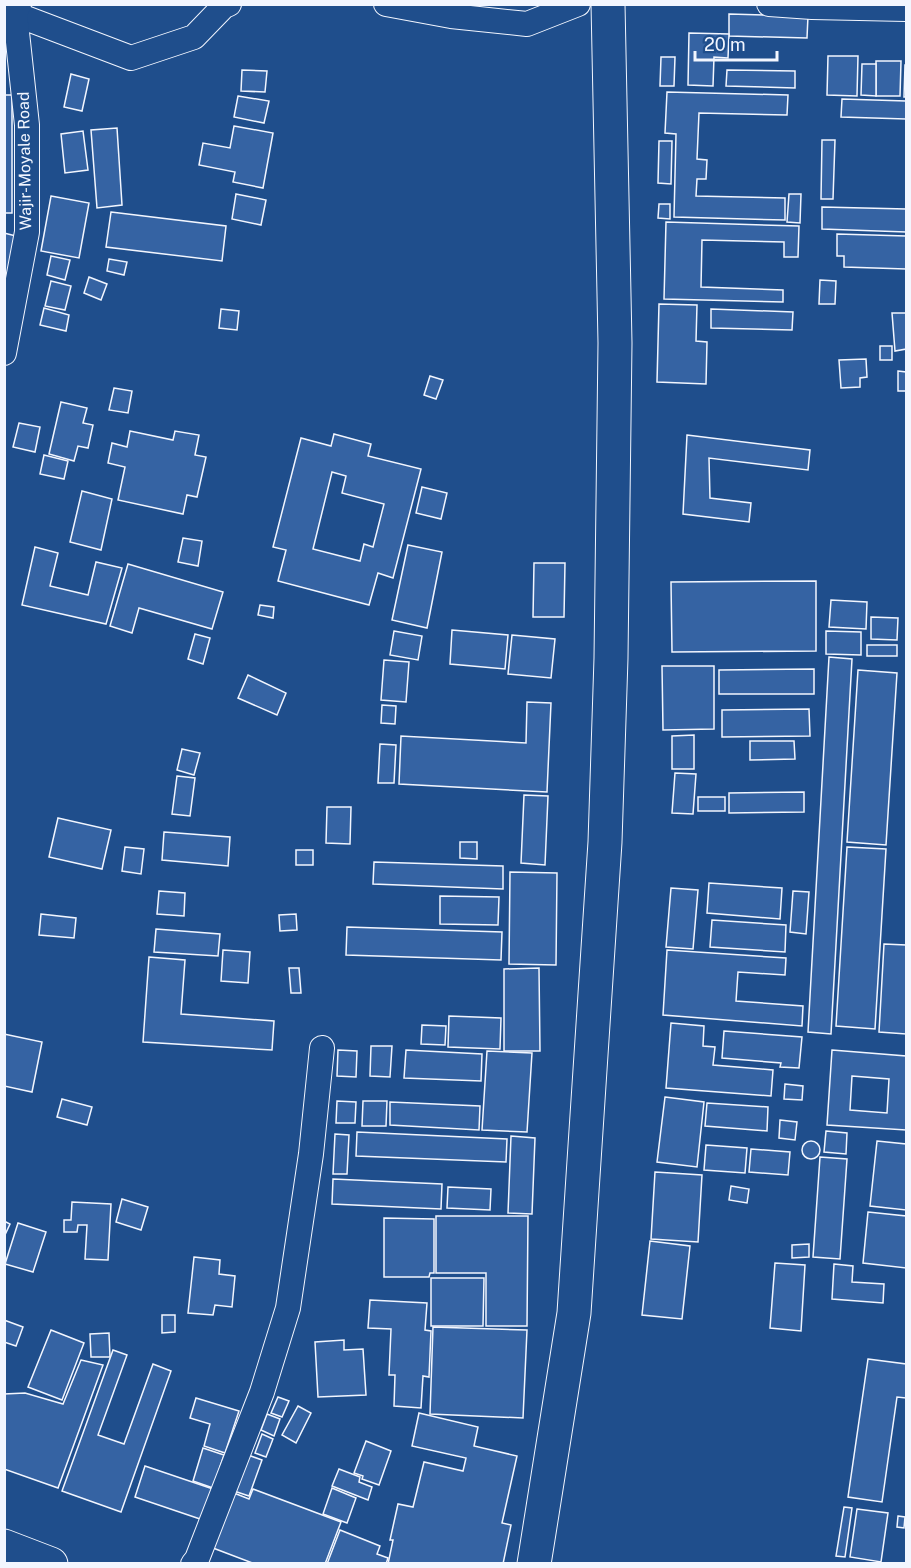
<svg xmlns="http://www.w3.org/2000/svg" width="911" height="1568" font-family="'Public Sans',sans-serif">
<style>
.building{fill:#3563a3;stroke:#f2f6ff;stroke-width:1.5;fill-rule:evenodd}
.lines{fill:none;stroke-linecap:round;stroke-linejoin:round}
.street-casing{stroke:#f2f6ff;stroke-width:26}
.secondary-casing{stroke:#f2f6ff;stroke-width:35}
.highway-casing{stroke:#f2f6ff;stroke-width:35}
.street{stroke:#1f4e8c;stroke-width:24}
.secondary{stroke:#1f4e8c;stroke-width:33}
.highway{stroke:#1f4e8c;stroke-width:33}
.labels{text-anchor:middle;stroke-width:4.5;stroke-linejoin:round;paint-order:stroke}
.street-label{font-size:16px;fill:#f2f6ff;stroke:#1f4e8c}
</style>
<rect width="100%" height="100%" fill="#1f4e8c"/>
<g class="building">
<polygon points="729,14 808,16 807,38 729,36"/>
<polygon points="689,33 729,34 728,58 714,57 713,86 688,85"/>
<polygon points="828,56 858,56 857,96 827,95"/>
<polygon points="661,57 675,57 674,86 660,86"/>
<polygon points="876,61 901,61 900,96 876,96"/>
<polygon points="862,64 876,64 876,96 861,95"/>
<polygon points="905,65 906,65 906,97 904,97"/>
<polygon points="242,70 267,71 265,92 241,91"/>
<polygon points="727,70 795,71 795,88 726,86"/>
<polygon points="71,74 89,79 82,111 64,107"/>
<polygon points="667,92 788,95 787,115 699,113 697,159 707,160 706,179 697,179 696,196 785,198 785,220 674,217 676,134 665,133"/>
<rect x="4" y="95" width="8" height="118"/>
<polygon points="238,96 269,101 264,123 234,117"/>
<polygon points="842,99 906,101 906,119 841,117"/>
<polygon points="234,126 273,133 263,188 233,182 235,172 199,165 203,143 230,148"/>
<polygon points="117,128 122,205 97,208 91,130"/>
<polygon points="83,131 88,170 65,173 61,134"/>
<polygon points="822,140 835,140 833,199 821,199"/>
<polygon points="659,141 672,141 671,184 658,183"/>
<polygon points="236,194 266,200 261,225 232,219"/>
<polygon points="789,194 801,194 800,223 787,222"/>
<polygon points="51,196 89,203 79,258 41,251"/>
<polygon points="659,204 670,204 670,219 658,218"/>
<polygon points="822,207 906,209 906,232 822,229"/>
<polygon points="111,212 226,226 222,261 106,247"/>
<polygon points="666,222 799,226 798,257 784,257 784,242 702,240 701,287 783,290 783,302 664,299"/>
<polygon points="4,233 24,238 4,313"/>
<polygon points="837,234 906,236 906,269 844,267 844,256 837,256"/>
<polygon points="51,256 70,260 65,280 47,275"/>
<polygon points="109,259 127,262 124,275 107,271"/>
<polygon points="89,277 107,284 101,300 84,293"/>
<polygon points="820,280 836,281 835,304 819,304"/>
<polygon points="51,281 71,286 65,310 45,306"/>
<polygon points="659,304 697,305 696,341 707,342 706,384 657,382"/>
<polygon points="44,308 69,315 66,331 40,325"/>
<polygon points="221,309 239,311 237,330 219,328"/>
<polygon points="711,309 793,312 792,330 711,328"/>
<polygon points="892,313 906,313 906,349 895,351"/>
<rect x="880" y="346" width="12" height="14"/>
<polygon points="866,359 867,377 860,378 860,387 841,388 839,360"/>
<polygon points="898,371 906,372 906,391 898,391"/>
<polygon points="430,376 443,380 436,399 424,395"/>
<polygon points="114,388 132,391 128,413 109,410"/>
<polygon points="61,402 87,408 83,423 93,425 88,448 78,446 74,461 49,454"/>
<polygon points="19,423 40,427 35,452 13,447"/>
<polygon points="130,431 173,440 175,431 199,435 195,455 206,457 197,497 187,495 183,514 118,500 125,467 108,463 112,443 127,447"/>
<path d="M334,434l37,10 -3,12 53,13 -28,109 -15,-5 -9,32 -91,-24 8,-31 -13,-3 28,-109 30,8zM332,472l14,4 -4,17 42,11 -11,43 -9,-3 -4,17 -47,-12z"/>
<polygon points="687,435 810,450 808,470 709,458 710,498 751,503 749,522 683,514"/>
<polygon points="44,455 68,461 64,479 40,474"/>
<polygon points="422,487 447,493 441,519 416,513"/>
<polygon points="82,491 112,499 101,550 70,542"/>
<polygon points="183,538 202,541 198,566 178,562"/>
<polygon points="408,545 442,552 427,628 392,620"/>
<polygon points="35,547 58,553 50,586 88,595 96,562 122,568 106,624 22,605"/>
<polygon points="534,563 565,563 564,617 533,617"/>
<polygon points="128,564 223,592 212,629 139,608 132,633 110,626"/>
<polygon points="816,581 816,651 672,652 671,582"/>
<polygon points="831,600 867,602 866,629 829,627"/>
<polygon points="260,605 274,607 273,618 258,615"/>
<polygon points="871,617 898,618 897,640 871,639"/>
<polygon points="452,630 508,635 505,669 450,664"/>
<polygon points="394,631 422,636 418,660 390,655"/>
<polygon points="826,631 861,632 861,655 826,654"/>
<polygon points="195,634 210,638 203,664 188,659"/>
<polygon points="512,635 555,639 551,678 508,674"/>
<rect x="867" y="645" width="30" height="11"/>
<polygon points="829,657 852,659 831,1034 808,1032"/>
<polygon points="384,660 409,662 406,702 381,700"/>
<polygon points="662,666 714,666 714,729 663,730"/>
<polygon points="814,669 814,694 719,694 719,670"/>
<polygon points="858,670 897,673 886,845 847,842"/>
<polygon points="248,675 286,693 277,715 238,698"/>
<polygon points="527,702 551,703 547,792 399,784 401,736 526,743"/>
<polygon points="382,705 396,706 395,724 381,723"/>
<polygon points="809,709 810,736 722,737 722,710"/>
<polygon points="694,735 694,769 672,769 672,736"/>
<polygon points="750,741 794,741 795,759 750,760"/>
<polygon points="380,744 396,745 394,783 378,783"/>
<polygon points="182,749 200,753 194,775 177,770"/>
<polygon points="675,773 696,774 693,814 672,813"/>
<polygon points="177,776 195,778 190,816 172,814"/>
<polygon points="804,792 804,812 729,813 729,793"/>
<polygon points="524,795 548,796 545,865 521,863"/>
<rect x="698" y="797" width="27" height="14"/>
<polygon points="327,807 351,807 350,844 326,843"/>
<polygon points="58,818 111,830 102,869 49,857"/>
<polygon points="164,832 230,837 228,866 162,860"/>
<polygon points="460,842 477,842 477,859 460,858"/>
<polygon points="125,847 144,849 141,874 122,871"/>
<polygon points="847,847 886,849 875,1029 836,1026"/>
<rect x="296" y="850" width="17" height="15"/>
<polygon points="374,862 503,866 503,889 373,884"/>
<polygon points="510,872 557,873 556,965 509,964"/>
<polygon points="709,883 782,888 780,919 707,913"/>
<polygon points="671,888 698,890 693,949 666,947"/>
<polygon points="159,891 185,893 184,916 157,914"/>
<polygon points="793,891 809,892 806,934 790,932"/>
<polygon points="440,896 499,897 498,925 440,924"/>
<polygon points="41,914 76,918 74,938 39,935"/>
<polygon points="296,914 297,930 280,931 279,915"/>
<polygon points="712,920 786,925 785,952 710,947"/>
<polygon points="347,927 502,932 501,960 346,955"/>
<polygon points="156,929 220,934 218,956 154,952"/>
<polygon points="884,944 906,945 906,1034 879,1032"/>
<polygon points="223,950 250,952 248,983 221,981"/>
<polygon points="667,950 786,958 785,975 738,972 736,1001 803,1006 802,1026 663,1015"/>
<polygon points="149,957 185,960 181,1014 274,1021 272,1050 143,1042"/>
<polygon points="289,968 299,968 301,993 291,993"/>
<polygon points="539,968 540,1051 504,1051 504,969"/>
<polygon points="449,1016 501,1018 500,1049 448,1047"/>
<polygon points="671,1023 704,1026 703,1046 715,1047 713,1065 773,1070 771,1096 666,1088"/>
<polygon points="422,1025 446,1026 445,1045 421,1044"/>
<polygon points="724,1031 802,1037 799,1068 780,1067 781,1063 722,1058"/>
<polygon points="4,1034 42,1042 32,1092 4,1086"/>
<polygon points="371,1046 392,1046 390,1077 370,1076"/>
<polygon points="338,1050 357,1051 356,1077 337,1076"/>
<polygon points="406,1050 482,1054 481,1081 404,1078"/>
<path d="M832,1050l74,6v74l-79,-5zM852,1076l37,3 -2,34 -37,-3z"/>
<polygon points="487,1051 532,1053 527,1132 482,1130"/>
<polygon points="785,1084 803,1086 802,1100 784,1099"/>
<polygon points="665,1097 704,1102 697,1167 657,1162"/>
<polygon points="62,1099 92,1107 87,1125 57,1117"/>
<polygon points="337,1101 356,1102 355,1123 336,1123"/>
<polygon points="363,1101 387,1101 386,1126 362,1126"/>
<polygon points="390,1102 480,1106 479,1130 390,1125"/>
<polygon points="707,1103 768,1107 767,1131 705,1126"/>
<polygon points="780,1120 797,1122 795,1140 779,1138"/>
<polygon points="826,1131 847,1133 846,1154 824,1152"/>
<polygon points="357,1132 507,1139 506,1162 356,1156"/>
<polygon points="335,1134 349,1135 347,1174 333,1174"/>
<polygon points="511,1136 535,1138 532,1214 508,1213"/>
<polygon points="877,1141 906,1144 906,1210 870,1206"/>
<circle cx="811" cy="1150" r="9"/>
<polygon points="706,1145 747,1148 745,1173 704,1170"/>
<polygon points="751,1149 790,1152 788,1175 749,1172"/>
<polygon points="820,1157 847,1159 840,1259 813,1257"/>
<polygon points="655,1172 702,1175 698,1242 651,1239"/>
<polygon points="333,1179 442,1184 441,1209 332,1204"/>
<polygon points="731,1186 749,1189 747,1203 729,1200"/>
<polygon points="448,1187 491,1189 490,1210 447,1208"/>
<polygon points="122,1199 148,1207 141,1230 116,1222"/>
<polygon points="72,1202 111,1204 108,1260 85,1259 87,1225 78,1225 77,1232 64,1232 64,1220 71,1220"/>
<polygon points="868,1212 906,1216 906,1268 863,1263"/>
<polygon points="436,1216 528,1216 527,1326 486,1326 486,1273 436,1273"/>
<polygon points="384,1218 434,1219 434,1273 430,1273 429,1277 384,1277"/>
<polygon points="4,1221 10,1224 4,1237"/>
<polygon points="18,1223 46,1232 33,1272 5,1264"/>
<polygon points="650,1241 690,1246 682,1319 642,1315"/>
<polygon points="809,1244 809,1257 792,1258 792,1245"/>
<polygon points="194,1257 220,1260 219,1274 235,1276 232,1307 215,1305 213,1315 188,1313"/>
<polygon points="775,1263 805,1265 801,1331 770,1328"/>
<polygon points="834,1264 853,1266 852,1282 884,1284 883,1303 832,1299"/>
<polygon points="431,1278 484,1278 483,1326 431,1326"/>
<polygon points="370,1300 427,1303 425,1330 431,1331 429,1377 423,1376 421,1408 394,1406 395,1375 389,1375 391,1329 368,1328"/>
<polygon points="162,1315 175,1315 175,1332 162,1333"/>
<polygon points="4,1320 23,1327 16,1346 4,1342"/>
<polygon points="433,1327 527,1330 523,1418 430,1414"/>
<polygon points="51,1330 84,1343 62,1400 28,1387"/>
<polygon points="109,1333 110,1357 91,1357 90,1334"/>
<polygon points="344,1340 344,1350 363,1349 366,1395 318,1397 315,1342"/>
<polygon points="113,1350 127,1355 98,1435 124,1444 153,1364 171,1371 121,1512 62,1491"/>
<polygon points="868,1359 906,1364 906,1398 897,1397 882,1502 848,1497"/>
<polygon points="81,1360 103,1365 58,1488 4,1469 4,1394 25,1393 63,1404"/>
<polygon points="278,1397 289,1401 282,1417 271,1413"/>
<polygon points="196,1398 239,1411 225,1453 204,1446 210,1424 190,1418"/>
<polygon points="298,1406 311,1413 296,1443 282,1435"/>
<polygon points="419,1413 478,1427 474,1446 517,1456 502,1523 511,1525 503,1564 388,1564 393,1540 390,1540 398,1504 413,1507 424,1462 463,1471 466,1458 412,1446"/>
<polygon points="267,1414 280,1419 274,1436 261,1430"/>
<polygon points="262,1434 273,1439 266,1457 255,1453"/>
<polygon points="366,1441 391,1451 379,1485 362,1479 363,1476 354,1473"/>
<polygon points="203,1448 224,1455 213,1488 193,1481"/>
<polygon points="248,1455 262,1460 249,1496 234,1491"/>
<polygon points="145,1466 213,1489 203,1520 135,1497"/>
<polygon points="339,1469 360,1477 359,1482 372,1487 368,1500 332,1486"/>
<polygon points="332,1488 356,1498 347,1523 323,1514"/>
<polygon points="253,1489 341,1522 325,1564 255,1564 213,1548 234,1493 249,1499"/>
<polygon points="844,1507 852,1508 845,1557 836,1556"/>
<polygon points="857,1509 888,1513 881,1562 850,1557"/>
<polygon points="898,1516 905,1517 904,1528 897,1527"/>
<polygon points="340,1530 380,1546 377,1554 388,1558 386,1564 327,1564"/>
</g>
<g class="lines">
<g class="street-casing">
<g id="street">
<polyline points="386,4 451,16 527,24 578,4"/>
<polyline points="769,4 812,7 906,9"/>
<polyline points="4,21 15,14 131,58 194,37 224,6 229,4"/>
<polyline points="4,353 27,232 27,125 15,14 19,4"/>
<polyline points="193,1564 197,1559 262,1392 288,1308 311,1154 322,1048"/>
</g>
</g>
<g class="secondary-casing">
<polyline id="secondary" points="534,1564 574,1313 605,842 611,658 615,343 608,4"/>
</g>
<g class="highway-casing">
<polyline id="highway" points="4,1546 51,1564"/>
</g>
<use href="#street" class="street"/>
<use href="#secondary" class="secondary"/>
<use href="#highway" class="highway"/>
</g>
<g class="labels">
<g class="street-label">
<text transform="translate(24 161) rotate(-91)" y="6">Wajir-Moyale Road</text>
</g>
</g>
<rect width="911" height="1568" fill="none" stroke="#f2f6ff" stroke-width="12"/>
<path d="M695 51v9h82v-9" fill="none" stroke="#f2f6ff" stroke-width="3"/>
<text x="704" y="51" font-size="18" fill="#f2f6ff" stroke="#1f4e8c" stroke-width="4.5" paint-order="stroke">20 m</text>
</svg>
